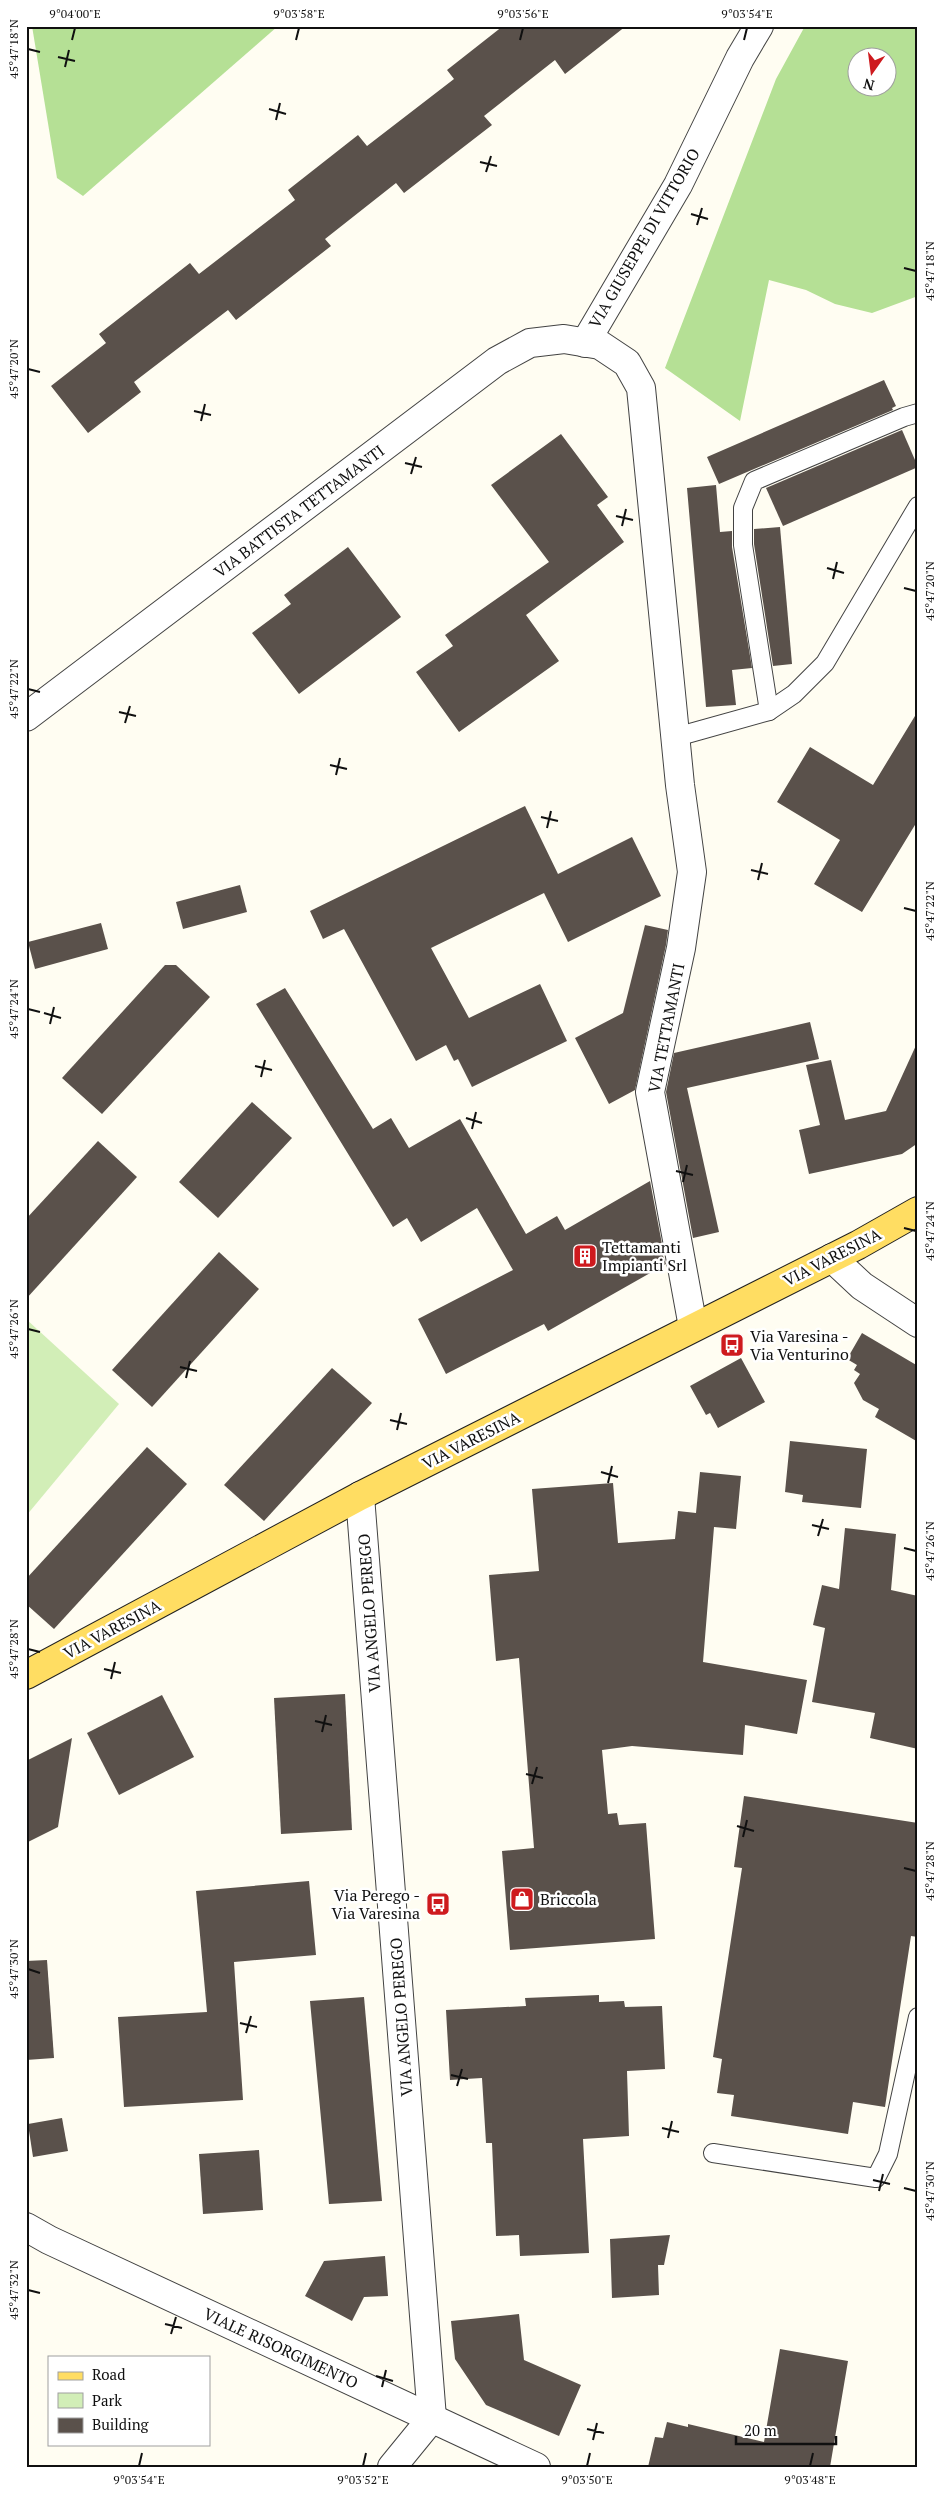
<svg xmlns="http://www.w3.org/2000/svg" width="944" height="2493" font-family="'PT Serif',serif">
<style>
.green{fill:#d2eeb7}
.forest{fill:#b5e095;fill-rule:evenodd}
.building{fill:#5a514b}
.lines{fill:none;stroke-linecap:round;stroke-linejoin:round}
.lane-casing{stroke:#434343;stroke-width:20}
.street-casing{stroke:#434343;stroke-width:30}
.primary-casing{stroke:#212121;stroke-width:30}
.lane{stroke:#fff;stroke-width:18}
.street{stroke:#fff;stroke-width:28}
.primary{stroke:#ffdd62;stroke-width:28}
.ticks{fill:none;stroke:#101010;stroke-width:2}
.labels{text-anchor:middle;stroke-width:5;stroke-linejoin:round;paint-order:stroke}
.street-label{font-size:16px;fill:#101010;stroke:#fff}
.poi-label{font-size:16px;fill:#101010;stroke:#fff;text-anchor:start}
.neatline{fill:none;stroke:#101010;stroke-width:2}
.ticks-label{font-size:12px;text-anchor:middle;fill:#101010}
</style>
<rect width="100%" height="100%" fill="#fffdf2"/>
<polygon class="green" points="26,1319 119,1404 26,1516"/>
<g class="forest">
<polygon points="32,26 278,26 83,196 57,178"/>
<path d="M805,26h113v270l-46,17 -37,-9 -29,-14 -37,-10 -29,141 -75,-53 111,-289zM856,58h30v30h-30z"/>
</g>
<g class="building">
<polygon points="503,26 626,26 565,74 555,60 484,116 492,125 404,193 396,183 325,239 331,246 236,320 228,310 134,382 141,392 88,433 51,386 106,343 99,334 190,263 199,274 295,200 288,190 358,135 367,146 454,79 447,70"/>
<polygon points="884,380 896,406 892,408 893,410 719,484 707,457"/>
<polygon points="902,430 918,467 783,526 766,488"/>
<polygon points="561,434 608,497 597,505 624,542 526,615 559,661 459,732 416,672 453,646 445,635 549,562 491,485"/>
<polygon points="716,485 720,532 732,531 732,547 752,668 732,670 736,705 706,707 687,488"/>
<polygon points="780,527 792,664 773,666 754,544 754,529"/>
<polygon points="348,547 401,617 299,694 252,633 291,604 284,595"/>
<polygon points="918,711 918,820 862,912 814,884 840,840 777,802 810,747 873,785"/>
<polygon points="525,806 558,874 632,837 661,896 568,942 544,893 431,948 469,1018 540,984 567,1041 472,1087 458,1059 454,1061 446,1045 416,1061 344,929 323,939 310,911"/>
<polygon points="240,885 247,912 183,929 176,902"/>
<polygon points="101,923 108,949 35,969 28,942"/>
<polygon points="645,925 668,930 666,945 635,1090 609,1104 575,1038 623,1013"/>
<polygon points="165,965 176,965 210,997 102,1114 62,1078"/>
<polygon points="285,988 373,1129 391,1118 409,1148 460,1119 526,1234 557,1216 565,1230 650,1181 662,1244 659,1245 666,1264 548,1331 544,1324 446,1374 418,1319 513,1270 477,1208 421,1242 407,1218 393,1227 256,1004"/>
<polygon points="810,1022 819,1059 687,1088 719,1232 693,1238 666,1092 674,1053"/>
<polygon points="918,1041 918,1143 902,1154 809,1174 799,1130 820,1125 806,1065 831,1060 845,1120 886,1111"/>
<polygon points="252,1102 292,1138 218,1218 179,1182"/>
<polygon points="98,1141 137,1177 26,1299 26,1219"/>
<polygon points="219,1252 259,1289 152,1407 112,1370"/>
<polygon points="862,1333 918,1366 918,1442 875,1417 879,1409 863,1400 854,1383 860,1374 854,1370 857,1365 847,1359"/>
<polygon points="741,1358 765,1402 718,1428 710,1413 706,1415 690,1386"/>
<polygon points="332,1368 372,1403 264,1521 224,1485"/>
<polygon points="790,1441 867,1449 861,1508 802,1502 803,1495 785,1492"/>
<polygon points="147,1447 187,1484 54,1629 26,1604 26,1579"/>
<polygon points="700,1472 741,1476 736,1529 714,1527 703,1662 807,1680 797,1734 745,1725 743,1755 632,1746 602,1750 608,1814 617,1813 619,1825 646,1823 655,1939 510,1950 502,1851 534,1848 519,1658 496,1661 489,1575 539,1571 532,1489 613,1483 618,1543 675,1539 678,1511 696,1513"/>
<polygon points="845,1528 896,1534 891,1590 918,1596 918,1749 870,1738 875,1713 812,1702 825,1628 813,1625 822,1585 839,1589"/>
<polygon points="345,1694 352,1830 281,1834 274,1698"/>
<polygon points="162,1695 194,1757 119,1795 87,1733"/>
<polygon points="72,1738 58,1827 26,1843 26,1761"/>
<polygon points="744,1796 918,1823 918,1937 911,1936 885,2107 853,2102 848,2134 731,2116 734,2095 717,2093 722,2059 713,2057 742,1868 734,1867"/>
<polygon points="309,1881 316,1955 234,1962 243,2100 124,2107 118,2017 207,2012 196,1891"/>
<polygon points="47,1960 54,2058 26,2060 26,1961"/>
<polygon points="599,1995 599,2002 624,2001 625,2007 662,2006 665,2069 627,2071 629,2136 583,2139 589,2253 520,2256 519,2235 496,2236 492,2143 486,2143 482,2078 450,2080 446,2010 526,2006 525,1998"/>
<polygon points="364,1997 382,2201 329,2204 310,2001"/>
<polygon points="62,2118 68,2151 33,2157 28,2124"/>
<polygon points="259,2150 263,2210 203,2214 199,2154"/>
<polygon points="670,2235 664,2265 658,2265 659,2295 612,2298 610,2239"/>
<polygon points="385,2256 388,2296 364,2297 352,2321 305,2296 324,2261"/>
<polygon points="519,2314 524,2360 581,2385 559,2436 486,2405 455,2359 451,2321"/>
<polygon points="780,2349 848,2361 830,2467 648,2467 655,2437 663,2438 667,2422 688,2427 688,2424 764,2442"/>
</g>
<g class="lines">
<g class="lane-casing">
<g id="lane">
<polyline points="769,711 743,545 743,508 754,481 904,417 918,413"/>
<polyline points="676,737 769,711 794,694 825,663 918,506"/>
<polyline points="713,2153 876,2178 888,2154 918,2017"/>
</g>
</g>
<g class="street-casing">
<g id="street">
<polyline points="585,343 678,185 740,58 759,26"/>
<polyline points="26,717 497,361 530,343 564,339 600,345 627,363 641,388 680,785 692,872 681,948 650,1092 693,1327"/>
<polyline points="832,1258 862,1286 918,1323"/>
<polyline points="360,1496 432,2418"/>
<polyline points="26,2227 49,2240 536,2467"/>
<polyline points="392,2467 432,2418"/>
</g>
</g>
<g class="primary-casing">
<polyline id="primary" points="26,1675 360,1496 858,1245 918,1211"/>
</g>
<use href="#lane" class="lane"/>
<use href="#street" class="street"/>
<use href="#primary" class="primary"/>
</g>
<path class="ticks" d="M72,40l3,-12M296,40l3,-12M520,40l3,-12M744,40l3,-12M28,49l12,3M58,57l17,4M65,67l4,-17M269,109l17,5M276,120l4,-17M480,162l17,4M486,172l5,-16M691,214l17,5M697,225l5,-17M904,268l12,3M28,369l12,3M194,411l17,4M201,421l4,-17M405,463l17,4M411,474l5,-17M616,516l17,4M622,526l4,-17M827,568l17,5M833,579l4,-17M904,588l12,3M28,689l12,3M119,712l17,4M125,723l5,-17M330,765l17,4M336,775l4,-17M541,817l17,4M547,828l4,-17M751,870l17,4M758,880l4,-17M904,908l12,3M28,1009l12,3M44,1013l17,5M50,1024l4,-17M255,1066l17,4M261,1077l4,-17M466,1118l16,5M472,1129l4,-17M676,1171l17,4M683,1182l4,-17M904,1228l12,3M28,1329l12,3M180,1367l17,4M186,1378l4,-17M390,1420l17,4M397,1430l4,-17M601,1472l17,5M608,1483l4,-17M812,1525l17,4M818,1536l5,-17M904,1548l12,3M28,1649l12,3M104,1669l17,4M111,1679l4,-17M315,1721l17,4M322,1732l4,-17M526,1774l17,4M532,1784l5,-17M737,1826l17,5M743,1837l4,-17M904,1868l12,3M28,1969l12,4M240,2023l17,4M246,2033l5,-17M451,2075l17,4M457,2086l5,-17M662,2128l17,4M668,2138l4,-17M873,2180l17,4M904,2188l12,3M879,2191l4,-17M28,2290l12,3M165,2324l17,4M171,2334l5,-17M376,2376l17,5M382,2387l4,-17M587,2429l17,4M593,2440l4,-17M139,2466l3,-13M363,2466l3,-13M587,2466l3,-13M810,2466l3,-13"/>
<defs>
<g id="building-square" transform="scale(1.25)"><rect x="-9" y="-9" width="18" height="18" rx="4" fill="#ce1a1e" stroke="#fff"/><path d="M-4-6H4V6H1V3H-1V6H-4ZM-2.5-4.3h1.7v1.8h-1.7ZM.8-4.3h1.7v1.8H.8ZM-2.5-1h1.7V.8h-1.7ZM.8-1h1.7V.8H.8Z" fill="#fff"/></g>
<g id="bus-square" transform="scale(1.25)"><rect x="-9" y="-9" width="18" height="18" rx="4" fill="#ce1a1e" stroke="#fff"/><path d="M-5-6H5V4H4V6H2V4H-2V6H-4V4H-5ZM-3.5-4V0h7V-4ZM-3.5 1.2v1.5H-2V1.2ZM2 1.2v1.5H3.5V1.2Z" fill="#fff"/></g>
<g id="shop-square" transform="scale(1.25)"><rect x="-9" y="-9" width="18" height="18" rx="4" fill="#ce1a1e" stroke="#fff"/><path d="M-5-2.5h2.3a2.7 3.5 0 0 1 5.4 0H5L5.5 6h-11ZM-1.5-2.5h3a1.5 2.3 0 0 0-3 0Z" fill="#fff"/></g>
</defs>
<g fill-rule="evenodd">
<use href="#building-square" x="585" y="1256"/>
<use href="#bus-square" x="732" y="1345"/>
<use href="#shop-square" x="522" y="1899"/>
<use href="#bus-square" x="438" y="1904"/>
</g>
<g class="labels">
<g class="street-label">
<text transform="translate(644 238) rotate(-60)" y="6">VIA GIUSEPPE DI VITTORIO</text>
<text transform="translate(299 511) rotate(-37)" y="6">VIA BATTISTA TETTAMANTI</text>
<text transform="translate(666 1028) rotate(-79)" y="6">VIA TETTAMANTI</text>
<text transform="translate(832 1257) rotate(-27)" y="6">VIA VARESINA</text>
<text transform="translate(471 1440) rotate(-27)" y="6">VIA VARESINA</text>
<text transform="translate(369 1613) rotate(-94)" y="6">VIA ANGELO PEREGO</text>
<text transform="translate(112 1629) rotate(-28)" y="6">VIA VARESINA</text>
<text transform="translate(401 2017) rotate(-94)" y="6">VIA ANGELO PEREGO</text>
<text transform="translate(281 2348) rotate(25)" y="6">VIALE RISORGIMENTO</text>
</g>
<g class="poi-label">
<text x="602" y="1253">Tettamanti<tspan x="602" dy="18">Impianti Srl</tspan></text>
<text x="750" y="1342">Via Varesina -<tspan x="750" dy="18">Via Venturino</tspan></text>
<text x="420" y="1901" text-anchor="end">Via Perego -<tspan x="420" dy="18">Via Varesina</tspan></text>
<text x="540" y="1905">Briccola</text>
</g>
</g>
<rect width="944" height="2493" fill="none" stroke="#ffffff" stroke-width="55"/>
<rect x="48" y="2356" width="162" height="90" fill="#ffffff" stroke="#9f9f9f"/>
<rect x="58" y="2372" width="25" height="8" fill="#ffdd62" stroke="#9f9f9f"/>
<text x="92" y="2380" font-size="15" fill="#101010">Road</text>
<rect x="58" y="2393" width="25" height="15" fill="#d2eeb7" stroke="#9f9f9f"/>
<text x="92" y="2406" font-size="15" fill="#101010">Park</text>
<rect x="58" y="2418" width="25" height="15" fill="#5a514b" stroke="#9f9f9f"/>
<text x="92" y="2430" font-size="15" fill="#101010">Building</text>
<g transform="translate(872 72) rotate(194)"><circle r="24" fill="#ffffff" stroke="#9f9f9f"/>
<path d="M0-4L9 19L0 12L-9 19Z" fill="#ce1a1e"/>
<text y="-8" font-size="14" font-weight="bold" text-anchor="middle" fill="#101010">N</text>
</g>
<path d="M736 2436v8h100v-8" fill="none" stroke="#101010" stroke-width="2.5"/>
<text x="744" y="2436" font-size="15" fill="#101010" stroke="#ffffff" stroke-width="4" paint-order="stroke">20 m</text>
<rect x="28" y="28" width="888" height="2438" class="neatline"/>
<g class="ticks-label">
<text x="75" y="18">9°04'00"E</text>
<text x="299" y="18">9°03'58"E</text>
<text x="523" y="18">9°03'56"E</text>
<text x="747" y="18">9°03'54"E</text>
<text transform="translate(14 49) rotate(-90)" y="4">45°47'18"N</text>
<text transform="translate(930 271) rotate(-90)" y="4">45°47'18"N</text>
<text transform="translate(14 369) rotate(-90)" y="4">45°47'20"N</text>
<text transform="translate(930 591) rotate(-90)" y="4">45°47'20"N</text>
<text transform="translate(14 689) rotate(-90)" y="4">45°47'22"N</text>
<text transform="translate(930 911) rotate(-90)" y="4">45°47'22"N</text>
<text transform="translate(14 1009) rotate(-90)" y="4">45°47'24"N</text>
<text transform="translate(930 1231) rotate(-90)" y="4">45°47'24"N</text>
<text transform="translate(14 1329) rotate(-90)" y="4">45°47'26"N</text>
<text transform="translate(930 1551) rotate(-90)" y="4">45°47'26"N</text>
<text transform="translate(14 1649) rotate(-90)" y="4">45°47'28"N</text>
<text transform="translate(930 1871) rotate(-90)" y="4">45°47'28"N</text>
<text transform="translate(14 1969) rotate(-90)" y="4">45°47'30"N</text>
<text transform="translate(930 2191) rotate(-90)" y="4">45°47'30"N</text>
<text transform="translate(14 2290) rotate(-90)" y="4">45°47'32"N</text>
<text x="139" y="2484">9°03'54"E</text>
<text x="363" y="2484">9°03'52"E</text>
<text x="587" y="2484">9°03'50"E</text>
<text x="810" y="2484">9°03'48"E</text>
</g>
</svg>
